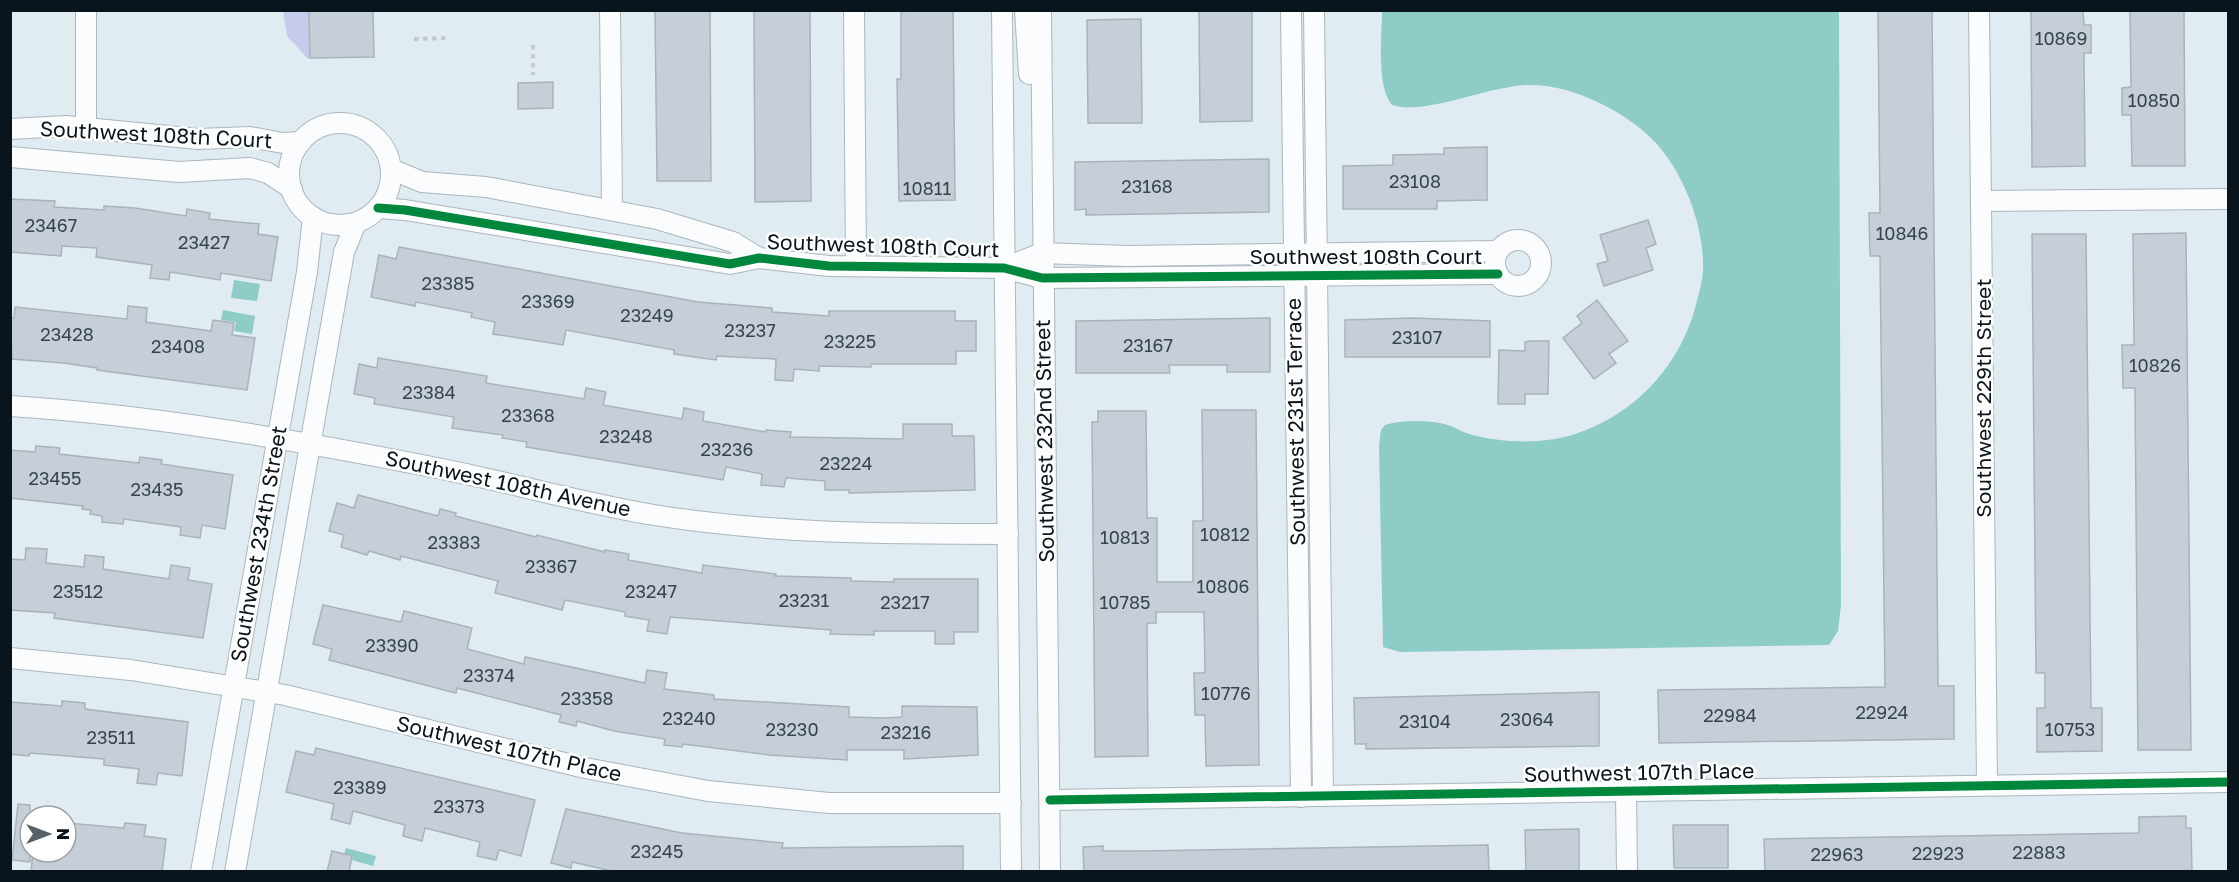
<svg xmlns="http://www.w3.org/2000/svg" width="2239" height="882" font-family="'Golos Text',sans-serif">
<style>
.green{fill:#c7cbea}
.water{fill:#8dccc7}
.building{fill:#c6cfd7;stroke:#aab2ba;stroke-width:1.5}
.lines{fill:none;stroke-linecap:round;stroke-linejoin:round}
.minor-casing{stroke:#abb6bd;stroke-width:22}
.path{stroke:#c6cacc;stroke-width:4;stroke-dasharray:4.5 4.5;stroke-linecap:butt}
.minor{stroke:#fafcfd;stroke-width:20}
.cycleway-casing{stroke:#fff;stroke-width:13}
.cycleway{stroke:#00873e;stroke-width:9}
.labels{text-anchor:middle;stroke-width:5;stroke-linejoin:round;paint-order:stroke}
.number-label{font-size:18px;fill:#38444b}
.street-label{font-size:21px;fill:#09151c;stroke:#fff}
</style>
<rect width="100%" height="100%" fill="#e1ecf2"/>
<polygon class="green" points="283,11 309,11 310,58 308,59 287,36"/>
<g class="water">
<path d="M1382,11h457l2,594 -3,26 -9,14 -429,7 -17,-5 -4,-201 2,-16 4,-5c15,-5 44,-5 59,-1 10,2 19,9 29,11 30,8 70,9 99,0 58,-18 103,-63 121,-120 4,-14 9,-30 10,-44 2,-43 -19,-98 -48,-129 -28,-30 -84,-58 -125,-57 -41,0 -103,31 -138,20 -16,-19 -10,-70 -10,-94z"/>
<polygon points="234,280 260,284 257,301 231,298"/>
<polygon points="223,310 255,316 252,334 234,331 236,322 221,320"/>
<polygon points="346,848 376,856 373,866 352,860 353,856 344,854"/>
</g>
<g class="building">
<polygon points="309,10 373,10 374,57 310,58"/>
<polygon points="655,10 710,10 711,181 657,181"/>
<polygon points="754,10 810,10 811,201 755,202"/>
<polygon points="918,10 953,10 955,200 899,201 897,79 901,79 901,12"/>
<polygon points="1199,10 1252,10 1252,121 1200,122"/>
<polygon points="1932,10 1938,686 1954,686 1954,739 1659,743 1658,690 1885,687 1880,256 1870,256 1869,213 1880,213 1878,11"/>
<polygon points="2031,10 2083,10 2084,25 2091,25 2091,53 2084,53 2085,166 2032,167"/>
<polygon points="2130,10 2184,10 2185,166 2132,166 2131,115 2122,115 2122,88 2131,87"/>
<polygon points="1141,19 1142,123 1088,123 1087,20"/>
<polygon points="553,82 553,108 518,109 518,83"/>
<polygon points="1487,147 1487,200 1437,201 1437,209 1343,209 1343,166 1393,165 1393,155 1444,154 1444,148"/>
<polygon points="1269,159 1269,212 1086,215 1086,209 1075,210 1075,162"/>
<polygon points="10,199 55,201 54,207 104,210 104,206 135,208 186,216 187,209 210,213 209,219 259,224 258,234 278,237 271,281 221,273 220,280 170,272 169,280 150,278 152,265 96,257 97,248 62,246 61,256 10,252"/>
<polygon points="1648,220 1656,244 1646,248 1653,270 1604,286 1597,264 1608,261 1600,235"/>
<polygon points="2186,233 2191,750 2138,750 2135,388 2123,388 2122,345 2134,345 2133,234"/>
<polygon points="2032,234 2086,234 2091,708 2102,708 2102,751 2037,752 2037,708 2045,708 2045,673 2036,673"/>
<polygon points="399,247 698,302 772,308 772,312 829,316 829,311 955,311 955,321 976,321 976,351 956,351 956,364 871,364 871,367 819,366 819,371 794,369 793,381 775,380 776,359 717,356 716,360 674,354 674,350 566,330 563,345 513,337 493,334 495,322 471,317 472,313 416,302 415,306 371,297 379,255 396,259"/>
<polygon points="1597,300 1628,341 1609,354 1616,363 1594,379 1563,338 1582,323 1577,316"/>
<polygon points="128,306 147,308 146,322 211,331 213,320 234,323 232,335 255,338 247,390 97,370 97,368 63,363 12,359 10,318 14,318 15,307 127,319"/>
<polygon points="1270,318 1270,372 1227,372 1227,365 1169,365 1170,373 1076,373 1076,321"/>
<polygon points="1414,318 1490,321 1490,357 1345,357 1345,320"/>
<polygon points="1531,341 1549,341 1548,394 1525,394 1525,404 1498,404 1499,350 1525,351 1525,342"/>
<polygon points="378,358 487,376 486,383 584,399 586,388 606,392 603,405 682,419 684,408 704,412 703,421 766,432 766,430 791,432 790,437 903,439 903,424 952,424 952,436 974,436 975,490 849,493 849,490 825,490 825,481 786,478 784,487 761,485 762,474 726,467 723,480 526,447 527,442 502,438 503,435 452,428 454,417 374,404 375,398 354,394 359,364 377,368"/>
<polygon points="1202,410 1256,410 1259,765 1206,766 1205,715 1195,715 1194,673 1205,673 1204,612 1156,612 1156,623 1147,623 1148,756 1095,757 1092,422 1098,422 1098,411 1146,411 1147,518 1157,518 1157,582 1193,582 1193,521 1203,521"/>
<polygon points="36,446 60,448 59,454 139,463 140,457 162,460 161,464 233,475 225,529 202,525 200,538 180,535 181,527 124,519 123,524 102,522 102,516 90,514 91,510 82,509 83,506 10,498 10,450 35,452"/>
<polygon points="358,495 438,516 440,509 456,513 455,516 536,537 537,535 605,552 605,550 629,554 628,560 702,573 703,565 776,574 775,576 851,578 851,581 894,582 894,579 978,579 978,632 954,632 954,644 935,644 935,631 874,631 874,635 830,634 831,630 670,617 667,634 647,631 649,620 625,616 625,612 565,600 562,610 495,593 498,581 401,556 400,560 369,551 367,555 341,547 344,535 329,531 337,503 354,508"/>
<polygon points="26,548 47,549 46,563 84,567 85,555 104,557 103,569 169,579 171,565 190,568 188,580 212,584 203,638 54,618 55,613 10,610 10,559 25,560"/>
<polygon points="323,605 401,622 404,611 472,628 467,649 524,664 525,657 645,683 647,670 667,673 664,689 714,695 714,699 849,707 849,717 885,718 902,717 902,706 977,707 978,755 904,759 904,750 847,750 847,760 769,755 683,744 682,747 664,745 665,739 614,731 577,721 576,726 559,722 561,715 457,688 456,693 329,660 332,649 313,644"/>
<polygon points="1599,692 1599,746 1366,749 1366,744 1355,744 1354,698"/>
<polygon points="62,701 85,703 85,709 188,722 182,776 158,773 156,785 137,783 139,769 104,765 104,759 30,753 29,756 10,754 11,702 62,706"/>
<polygon points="316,748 535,800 521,856 499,850 496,860 477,856 480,842 425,828 422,841 403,836 405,825 353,811 350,824 331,819 334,804 286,792 296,751 314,755"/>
<polygon points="18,804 30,805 30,862 12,860"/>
<polygon points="566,809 682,833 783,843 782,848 963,846 963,872 616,872 572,862 571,868 551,863"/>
<polygon points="2186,816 2186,828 2191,828 2192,872 1765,872 1764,839 2139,833 2139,817"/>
<polygon points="67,823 124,828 125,823 146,825 144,836 166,839 162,872 31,872 33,852 66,852"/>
<polygon points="1673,825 1728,825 1728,868 1674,868"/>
<polygon points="1579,829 1579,872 1526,872 1525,830"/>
<polygon points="1488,845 1489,872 1084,872 1083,847 1103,846 1103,851 1143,851"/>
<polygon points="332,851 352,856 349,872 327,872"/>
</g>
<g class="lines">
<g class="minor-casing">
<g id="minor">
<polyline points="86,10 86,127"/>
<polyline points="610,10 612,209"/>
<polyline points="854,10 856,266"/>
<polyline points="1002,10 1011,872"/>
<polyline points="1025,10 1029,74"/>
<polyline points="1041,10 1050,872"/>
<polyline points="1291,10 1301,797"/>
<polyline points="1314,10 1323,796"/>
<polyline points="1979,10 1987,785"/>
<circle cx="340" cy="174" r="51"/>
<polyline points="10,129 66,126 198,139 250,137 283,143 301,142"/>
<polyline points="10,157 179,172 250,168 268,173 292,189"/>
<polyline points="391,169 422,182 486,187 657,219 733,242 759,258"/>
<polyline points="1982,201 2228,199"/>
<polyline points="378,208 405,210 730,264 759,258 829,266 1004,268 1042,278 1498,274"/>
<circle cx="1518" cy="263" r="23"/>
<polyline points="1004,268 1042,253 1127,256 1498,251"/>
<path d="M10,406c143,9 286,34 427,62 72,14 144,35 217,47 118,19 235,19 354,19"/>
<polyline points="10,658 131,670 285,695 585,768 708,791 829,803 1011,803"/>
<polyline points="1626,791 1627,872"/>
<polyline points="1050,800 2228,782"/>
<polyline points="201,872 307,272 313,217"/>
<polyline points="235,872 344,252 356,223"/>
</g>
</g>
<g class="path">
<polyline points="414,39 447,38"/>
<polyline points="533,45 533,75"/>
</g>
<use href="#minor" class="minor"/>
<g class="cycleway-casing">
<g id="cycleway">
<polyline points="378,208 405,210 730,264 759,258 829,266 1004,268 1042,278 1498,274"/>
<polyline points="1050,800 2228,782"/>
</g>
</g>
<use href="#cycleway" class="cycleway"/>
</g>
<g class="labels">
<g class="number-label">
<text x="2061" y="45">10869</text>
<text x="2154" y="107">10850</text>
<text x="1415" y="188">23108</text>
<text x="1147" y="193">23168</text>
<text x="927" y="195">10811</text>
<text x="51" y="232">23467</text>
<text x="1902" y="240">10846</text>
<text x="204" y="249">23427</text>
<text x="448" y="290">23385</text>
<text x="548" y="308">23369</text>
<text x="647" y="322">23249</text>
<text x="750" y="337">23237</text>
<text x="67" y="341">23428</text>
<text x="1417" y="344">23107</text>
<text x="850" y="348">23225</text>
<text x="1148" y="352">23167</text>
<text x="178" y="353">23408</text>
<text x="2155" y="372">10826</text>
<text x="429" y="399">23384</text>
<text x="528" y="422">23368</text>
<text x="626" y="443">23248</text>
<text x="727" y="456">23236</text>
<text x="846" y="470">23224</text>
<text x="55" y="485">23455</text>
<text x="157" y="496">23435</text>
<text x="1225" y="541">10812</text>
<text x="1125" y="544">10813</text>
<text x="454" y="549">23383</text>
<text x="551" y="573">23367</text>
<text x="1223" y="593">10806</text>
<text x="78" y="598">23512</text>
<text x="651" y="598">23247</text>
<text x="804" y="607">23231</text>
<text x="905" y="609">23217</text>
<text x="1125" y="609">10785</text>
<text x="392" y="652">23390</text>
<text x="489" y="682">23374</text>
<text x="1226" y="700">10776</text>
<text x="587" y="705">23358</text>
<text x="1882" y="719">22924</text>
<text x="1730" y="722">22984</text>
<text x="689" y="725">23240</text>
<text x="1527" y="726">23064</text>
<text x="1425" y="728">23104</text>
<text x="792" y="736">23230</text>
<text x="2070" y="736">10753</text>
<text x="906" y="739">23216</text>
<text x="111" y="744">23511</text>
<text x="360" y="794">23389</text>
<text x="459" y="813">23373</text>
<text x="657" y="858">23245</text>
<text x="2039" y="859">22883</text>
<text x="1938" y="860">22923</text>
<text x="1837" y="861">22963</text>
</g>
<g class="street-label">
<text transform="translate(156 135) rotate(3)" y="7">Southwest 108th Court</text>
<text transform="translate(883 246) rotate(2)" y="7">Southwest 108th Court</text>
<text x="1366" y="264">Southwest 108th Court</text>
<text transform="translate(1984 398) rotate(-90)" y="7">Southwest 229th Street</text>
<text transform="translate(1296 422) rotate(-91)" y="7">Southwest 231st Terrace</text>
<text transform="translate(1045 441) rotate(-91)" y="7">Southwest 232nd Street</text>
<text transform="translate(508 484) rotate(12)" y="7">Southwest 108th Avenue</text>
<text transform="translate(259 544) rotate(-80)" y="7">Southwest 234th Street</text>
<text transform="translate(509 749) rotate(13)" y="7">Southwest 107th Place</text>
<text transform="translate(1639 773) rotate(-1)" y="7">Southwest 107th Place</text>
</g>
</g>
<rect width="2239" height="882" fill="none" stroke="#09151c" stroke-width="24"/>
<g transform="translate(48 834) rotate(90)"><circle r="28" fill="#ffffff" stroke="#9da1a4" stroke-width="1.5"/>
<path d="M0-4.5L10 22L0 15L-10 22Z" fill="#556067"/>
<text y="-9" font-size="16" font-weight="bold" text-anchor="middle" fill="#09151c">N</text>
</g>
</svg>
